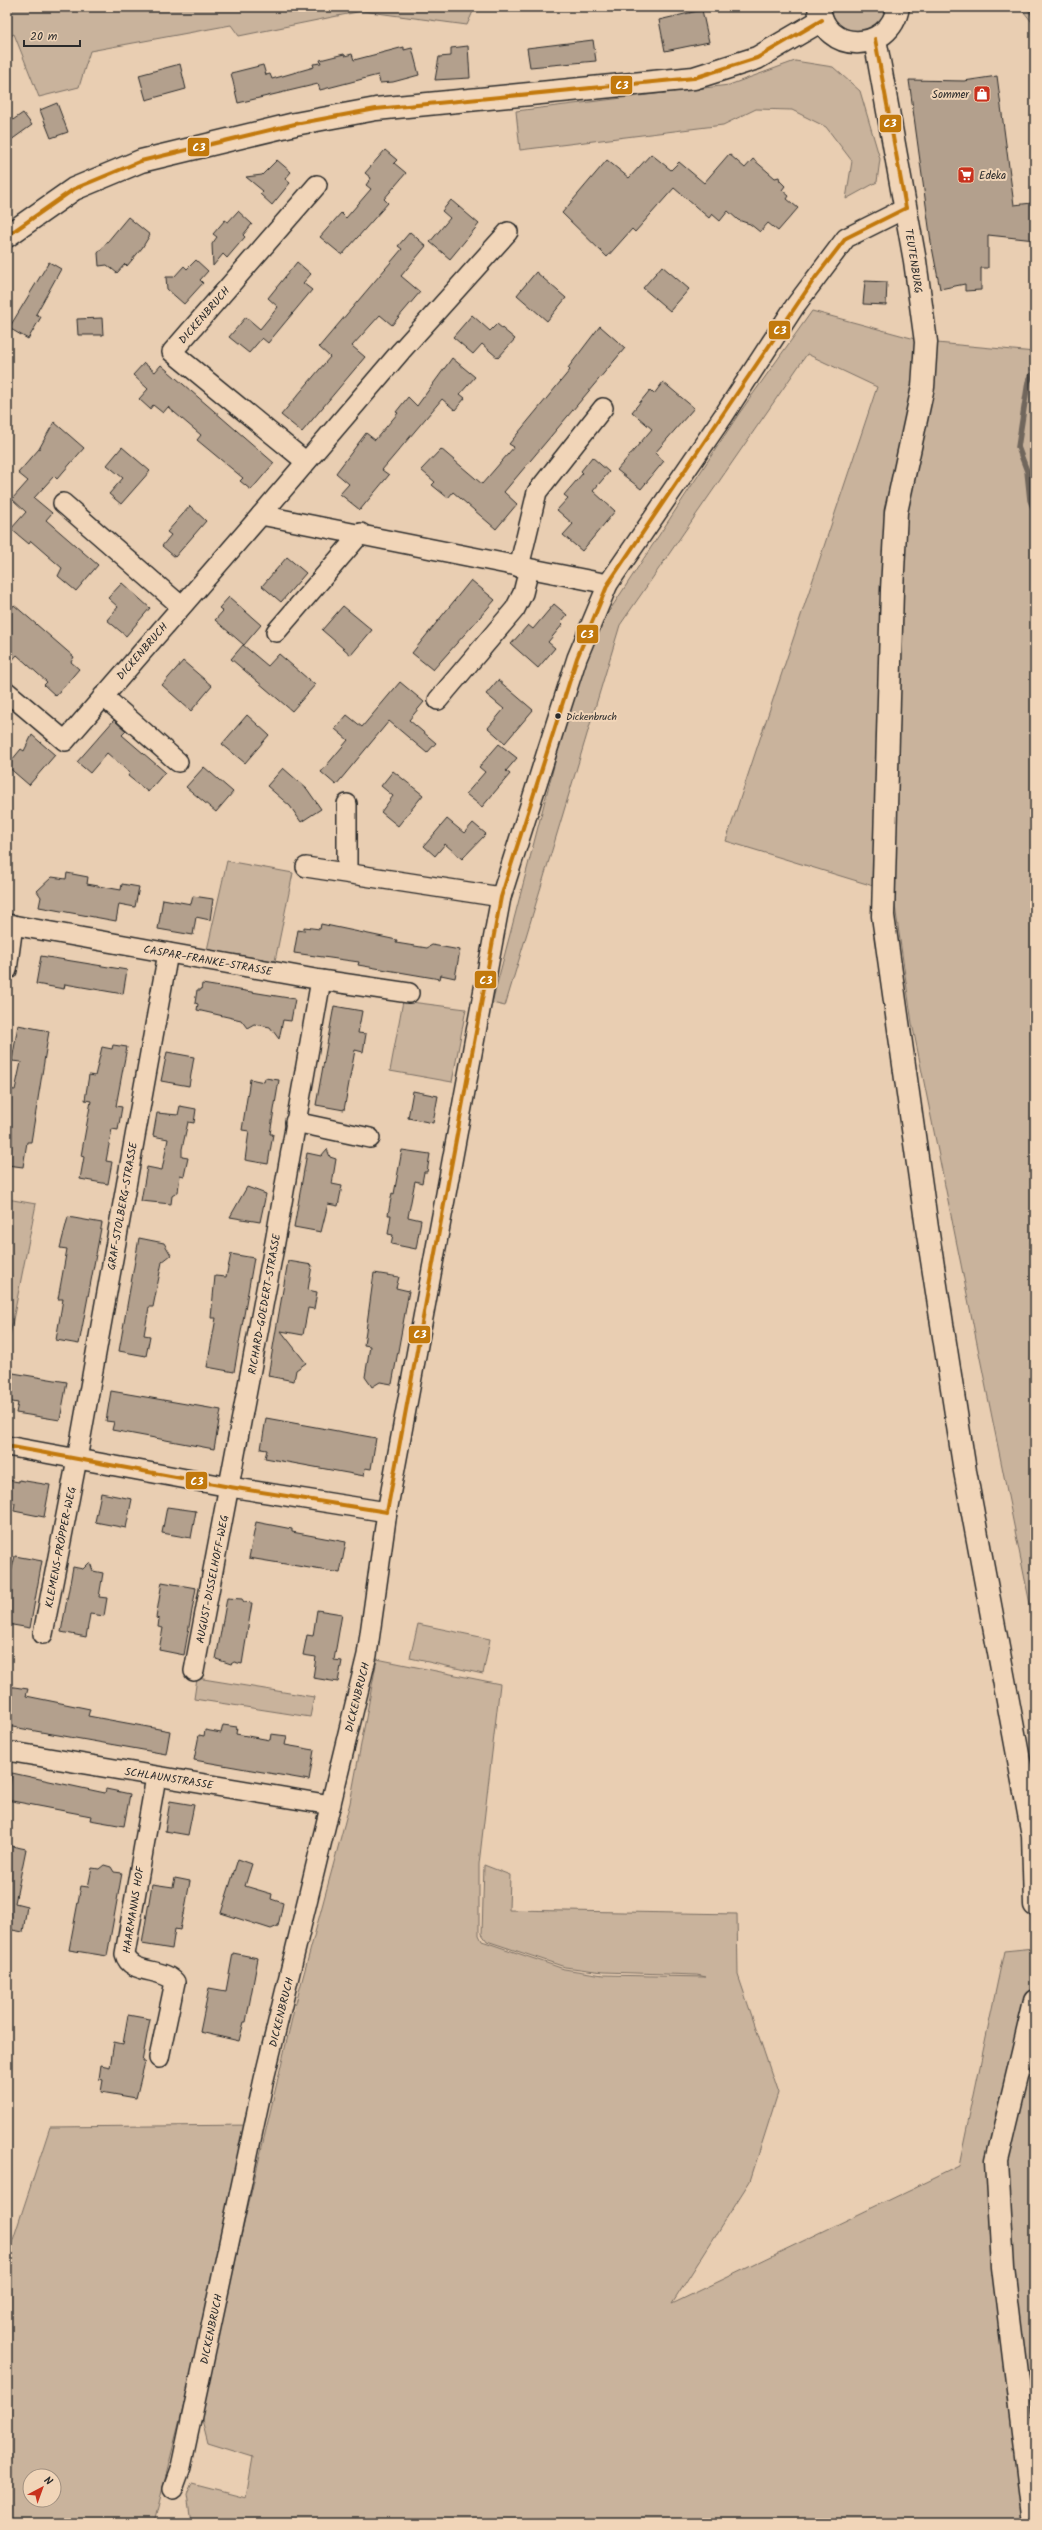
<svg xmlns="http://www.w3.org/2000/svg" width="1042" height="2530" font-family="Kalam,sans-serif">
<style>
.green{fill:#c9b39c;stroke:#7a6f64;fill-rule:evenodd}
.lines{fill:none;stroke-linecap:round;stroke-linejoin:round}
.stream{stroke:#70665c;stroke-width:5.5}
.building{fill:#b3a08d;stroke:#2b2b2b}
.street-casing{stroke:#2b2b2b;stroke-width:22}
.secondary-casing{stroke:#2b2b2b;stroke-width:25}
.street{stroke:#f1d5b8;stroke-width:19}
.secondary{stroke:#f1d5b8;stroke-width:22}
.bus-1-casing{stroke:#f1d5b8;stroke-width:7}
.bus-1{stroke:#c2790c;stroke-width:4}
.bus-dot{fill:#2b2b2b;stroke:#f1d5b8;stroke-width:1.5}
.labels{text-anchor:middle;stroke-width:4;stroke-linejoin:round;paint-order:stroke}
.bus-label{font-size:10px;fill:#2b2b2b;stroke:#f1d5b8;text-anchor:start}
.poi-label{font-size:11px;fill:#2b2b2b;stroke:#f1d5b8;text-anchor:end}
.street-label{font-size:11px;fill:#2b2b2b;stroke:#f1d5b8}
.line-badge{stroke:#f1d5b8;stroke-width:1.5}
.badge-label{font-size:11px;text-anchor:middle;font-weight:bold;fill:#fff}
</style>
<rect width="100%" height="100%" fill="#e9ceb2"/>
<filter id="ink" filterUnits="userSpaceOnUse"><feTurbulence type="fractalNoise" baseFrequency=".025" numOctaves="2"/><feDisplacementMap in="SourceGraphic" scale="8" xChannelSelector="R" yChannelSelector="G"/><feConvolveMatrix kernelMatrix="1 2 1 2 8 2 1 2 1" color-interpolation-filters="sRGB"/></filter>
<g filter="url(#ink)">
<g class="green">
<polygon points="7,7 475,7 467,25 362,11 239,36 231,25 90,51 79,87 39,97 14,34 7,38"/>
<path d="M829,7h59c-2,5 -4,13 -8,16 -18,14 -46,9 -51,-16z"/>
<polygon points="1020,7 1035,7 1035,26"/>
<polygon points="795,61 833,67 860,91 880,159 877,182 846,199 852,161 826,127 792,110 756,109 723,125 520,150 516,111 729,85"/>
<polygon points="812,311 926,342 1035,352 1035,1629 912,1023 893,892 726,841 877,387 807,354 620,625 505,1006 492,1003 566,720 584,667 604,619 738,415"/>
<polygon points="227,861 293,873 275,961 207,950"/>
<polygon points="403,1001 466,1009 452,1082 390,1071"/>
<polygon points="7,1199 36,1204 9,1340 7,1339"/>
<polygon points="418,1624 490,1639 483,1674 410,1658"/>
<polygon points="377,1659 500,1684 479,1864 479,1935 482,1941 564,1969 603,1975 706,1977 697,1975 603,1972 565,1967 487,1941 482,1934 484,1865 510,1875 509,1910 737,1914 738,1975 778,2093 750,2181 672,2304 959,2166 1004,1951 1035,1948 1035,2523 191,2523 187,2495 192,2484 246,2498 253,2457 208,2443 200,2412 293,2014 350,1803"/>
<polygon points="197,1678 314,1697 310,1717 194,1699"/>
<path d="M254,2125l-100,398h-147v-265l43,-131zM30,2476h24v24h-24z"/>
</g>
<g class="lines">
<g class="stream">
<polyline points="1029,7 1035,16"/>
<polyline points="1035,369 1028,382 1018,447 1027,471 1030,500 1035,513"/>
</g>
</g>
<g class="building">
<polygon points="702,10 709,42 665,51 659,20"/>
<polygon points="593,40 596,61 530,67 527,48"/>
<polygon points="468,46 470,78 435,80 439,57 451,56 451,48"/>
<polygon points="404,47 404,50 412,48 419,75 393,82 380,83 378,75 320,90 318,84 238,103 231,73 263,65 266,75 270,74 272,79 314,67 313,64 321,63 320,60 344,54 345,56 352,54 354,60"/>
<polygon points="180,64 186,89 146,100 139,75"/>
<polygon points="997,76 1014,205 1032,203 1035,240 988,235 988,268 981,268 981,290 965,291 965,284 940,289 931,242 909,80 964,81"/>
<polygon points="57,103 68,132 51,138 40,110"/>
<polygon points="23,113 32,125 7,143 7,124"/>
<polygon points="385,150 397,160 394,163 406,173 384,199 388,203 342,255 320,237 341,213 346,218 371,189 366,185 371,178 365,173"/>
<polygon points="651,154 671,170 679,162 704,183 729,154 745,168 753,159 775,178 779,177 780,181 785,186 782,190 789,196 787,199 798,208 778,231 768,223 760,232 750,224 738,220 728,211 720,221 712,214 709,218 674,188 635,232 632,229 607,257 562,213 607,160 629,178"/>
<polygon points="277,160 291,172 285,179 290,183 272,205 260,194 263,191 246,177 262,175"/>
<polygon points="451,200 479,224 450,259 430,242 450,218 442,211"/>
<polygon points="238,211 252,224 243,235 245,237 227,258 223,254 213,266 212,244 217,237 213,234 225,220 228,222"/>
<polygon points="128,217 150,235 142,248 127,266 125,264 117,273 107,265 99,266 98,253"/>
<polygon points="410,232 426,246 401,276 420,292 392,325 380,315 352,346 365,357 302,432 281,415 330,357 319,347 402,249 398,246"/>
<polygon points="196,260 208,271 200,280 203,283 184,304 167,289 166,277 174,277 184,266 187,269"/>
<polygon points="49,262 61,269 36,314 41,317 28,339 9,328"/>
<polygon points="297,262 311,274 303,283 312,290 268,343 262,338 249,353 229,337 246,317 260,329 278,307 268,298"/>
<polygon points="662,266 689,289 670,311 643,288"/>
<polygon points="536,272 566,298 547,321 517,295"/>
<polygon points="865,281 887,282 886,305 863,304"/>
<polygon points="472,315 490,331 497,324 515,339 498,358 482,344 473,354 453,337"/>
<polygon points="102,318 103,335 78,335 77,319"/>
<polygon points="600,326 625,348 504,492 517,504 496,529 453,492 448,498 432,485 435,482 421,470 441,449 482,484 514,447 509,444 570,370 568,368"/>
<polygon points="452,358 475,377 460,394 465,398 455,410 442,399 382,470 389,475 360,510 340,494 349,484 336,473 366,433 375,440 398,413 396,412 408,397 417,406"/>
<polygon points="144,363 155,372 161,365 274,463 251,490 240,481 243,478 197,440 201,435 168,407 163,413 153,405 150,409 139,399 148,389 133,375"/>
<polygon points="663,382 694,408 655,453 664,461 641,489 617,470 652,429 632,412 650,390 654,394"/>
<polygon points="54,422 84,448 57,479 54,476 34,498 52,513 46,520 98,565 76,591 58,576 62,568 31,541 29,544 11,529 26,512 12,499 28,481 18,473 39,449"/>
<polygon points="122,447 150,471 121,504 109,494 123,478 107,465"/>
<polygon points="592,457 609,472 593,491 615,511 582,551 563,535 573,524 557,510 568,498 564,495 583,473 581,471"/>
<polygon points="190,506 206,521 175,557 162,546 171,535 167,532"/>
<polygon points="287,557 306,573 281,602 262,586"/>
<polygon points="471,580 495,600 433,670 412,653"/>
<polygon points="122,583 150,608 126,636 107,620 118,607 108,598"/>
<polygon points="229,597 261,625 244,645 215,620 223,611 219,608"/>
<polygon points="554,604 567,615 561,622 563,624 548,642 555,648 538,668 511,644 528,625 533,629"/>
<polygon points="14,605 74,657 71,662 79,669 56,696 44,685 47,682 17,655 7,666 7,614"/>
<polygon points="343,606 372,630 351,655 322,630"/>
<polygon points="243,645 268,666 279,654 315,685 292,711 231,659"/>
<polygon points="183,661 212,686 191,711 162,685"/>
<polygon points="498,680 533,710 505,743 488,728 504,709 486,694"/>
<polygon points="400,682 424,702 409,720 436,743 427,753 389,721 336,785 321,772 348,740 335,729 347,715 362,727"/>
<polygon points="247,715 269,735 245,763 222,744"/>
<polygon points="114,720 126,731 122,735 165,772 148,792 128,776 130,773 107,753 90,773 77,762"/>
<polygon points="32,735 55,755 29,785 7,766 21,749 24,751"/>
<polygon points="499,744 517,758 506,771 510,774 482,807 466,794 485,772 479,767"/>
<polygon points="204,767 233,792 216,812 186,787"/>
<polygon points="283,768 307,789 321,809 301,822 290,806 267,786"/>
<polygon points="393,771 423,795 398,826 381,812 393,796 381,786"/>
<polygon points="447,819 464,833 473,823 486,834 462,859 445,844 435,856 424,846"/>
<polygon points="67,873 88,877 87,884 121,890 122,884 139,887 135,907 119,904 116,921 39,907 41,897 37,891 52,877 66,879"/>
<polygon points="193,896 213,899 210,920 196,917 193,935 158,929 163,899 191,904"/>
<polygon points="321,924 397,940 396,943 427,948 432,945 460,950 455,978 441,975 440,979 358,965 359,962 294,953 298,930 304,931 304,927 320,929"/>
<polygon points="41,956 127,970 123,994 65,984 64,989 36,984"/>
<polygon points="202,984 295,999 291,1021 283,1020 279,1039 270,1027 254,1024 247,1028 241,1020 197,1010 198,1004 195,1003 197,990 201,990"/>
<polygon points="334,1006 362,1011 358,1033 366,1034 363,1052 355,1050 344,1110 316,1105"/>
<polygon points="18,1025 49,1031 31,1142 27,1142 23,1167 7,1165 7,1089 15,1090 21,1062 12,1061"/>
<polygon points="113,1045 127,1047 116,1106 122,1107 118,1130 112,1129 106,1161 112,1162 108,1184 80,1179 84,1157 81,1156 91,1101 85,1100 89,1075 95,1076 102,1047 112,1049"/>
<polygon points="167,1052 194,1057 189,1086 161,1081"/>
<polygon points="265,1078 279,1080 270,1134 273,1134 268,1164 245,1160 249,1131 242,1130 250,1079 264,1082"/>
<polygon points="413,1091 438,1096 433,1123 408,1118"/>
<polygon points="180,1106 196,1109 194,1123 188,1122 182,1149 182,1157 188,1158 184,1176 180,1175 178,1192 172,1196 171,1204 141,1201 147,1167 162,1170 168,1139 153,1136 157,1113 178,1115"/>
<polygon points="327,1149 330,1157 336,1159 332,1184 342,1186 338,1206 328,1204 321,1232 294,1227 307,1153 321,1156"/>
<polygon points="402,1150 430,1154 427,1172 424,1172 422,1183 415,1181 408,1217 421,1220 416,1249 391,1244 393,1235 388,1234 391,1215 388,1215 392,1193 394,1194"/>
<polygon points="247,1187 266,1194 260,1222 230,1217"/>
<polygon points="68,1217 102,1223 79,1344 56,1340 63,1299 58,1299 67,1249 60,1248"/>
<polygon points="139,1238 164,1243 171,1255 162,1262 153,1307 149,1307 144,1335 150,1336 146,1356 119,1351"/>
<polygon points="231,1254 254,1258 234,1372 207,1367 216,1318 211,1318 215,1276 226,1277"/>
<polygon points="288,1261 312,1265 308,1290 317,1292 314,1309 308,1308 303,1335 281,1331 306,1363 296,1370 294,1381 268,1376"/>
<polygon points="374,1273 399,1277 396,1288 409,1291 392,1384 380,1382 372,1387 365,1377 370,1346 364,1345"/>
<polygon points="7,1372 67,1382 60,1420 16,1413 18,1403 7,1401"/>
<polygon points="111,1391 221,1410 214,1449 112,1430 114,1422 106,1421"/>
<polygon points="266,1418 376,1438 371,1469 365,1468 364,1476 265,1458 267,1450 261,1449"/>
<polygon points="7,1480 19,1482 19,1480 50,1485 44,1517 14,1511 15,1503 7,1502"/>
<polygon points="101,1493 132,1499 126,1528 95,1522"/>
<polygon points="167,1507 196,1511 191,1538 162,1533"/>
<polygon points="256,1522 292,1529 292,1532 346,1542 340,1573 249,1558"/>
<polygon points="15,1556 42,1561 30,1628 7,1624 7,1589"/>
<polygon points="90,1562 93,1571 103,1573 99,1597 107,1598 104,1616 90,1614 86,1637 61,1632 73,1567 83,1569"/>
<polygon points="162,1582 196,1588 184,1655 159,1650 163,1628 158,1627 159,1619 156,1618"/>
<polygon points="227,1598 242,1599 244,1602 252,1603 242,1664 234,1662 231,1664 216,1659"/>
<polygon points="317,1610 342,1614 334,1660 342,1661 338,1682 313,1678 316,1657 303,1655 307,1635 313,1636"/>
<polygon points="7,1686 28,1689 26,1696 90,1709 88,1716 170,1731 166,1754 7,1726"/>
<polygon points="223,1725 237,1727 236,1734 270,1740 271,1734 287,1736 285,1745 314,1750 309,1780 194,1760 199,1735 204,1736 205,1730 221,1733"/>
<polygon points="12,1773 105,1793 106,1789 130,1794 124,1826 90,1820 91,1816 7,1800"/>
<polygon points="170,1801 194,1805 188,1835 165,1831"/>
<polygon points="7,1845 26,1849 15,1903 27,1906 23,1932 7,1929"/>
<polygon points="238,1859 252,1864 245,1886 272,1894 271,1899 283,1903 278,1926 271,1929 221,1913"/>
<polygon points="104,1865 111,1867 114,1872 122,1873 107,1956 69,1950 81,1886 88,1887 92,1868 99,1869"/>
<polygon points="175,1878 190,1881 184,1914 183,1914 180,1930 175,1929 172,1949 142,1944 152,1884 173,1887"/>
<polygon points="233,1953 258,1958 246,2022 244,2022 239,2041 200,2032 209,1988 226,1991"/>
<polygon points="128,2015 150,2019 142,2062 145,2062 136,2098 101,2092 103,2080 99,2079 101,2065 110,2067 114,2042 123,2044"/>
</g>
<g class="lines">
<g class="street-casing">
<g id="street">
<polyline points="305,461 172,352 317,185"/>
<polyline points="63,503 181,606"/>
<polyline points="261,515 401,351 508,232"/>
<polyline points="519,567 537,492 603,408"/>
<polyline points="276,632 361,533"/>
<polyline points="7,692 65,741 261,515 608,584"/>
<polyline points="103,696 178,762"/>
<polyline points="438,700 515,609 523,593 529,569"/>
<polyline points="306,867 501,897"/>
<polyline points="347,872 347,804"/>
<polyline points="7,924 321,980 409,993"/>
<polyline points="7,970 13,925"/>
<polyline points="295,1122 370,1138"/>
<polyline points="7,1446 230,1487 387,1512"/>
<polyline points="43,1634 77,1459 168,953"/>
<polyline points="194,1671 275,1242 321,980"/>
<polyline points="7,1751 331,1805"/>
<path d="M156,1777l-31,177c5,21 38,13 50,28l-16,76"/>
<polyline points="173,2489 181,2467 264,2079 367,1655 387,1512 501,897 558,717 577,658 608,584 724,415 795,306 846,238 906,208"/>
</g>
</g>
<g class="secondary-casing">
<g id="secondary">
<path d="M819,7c4,47 71,47 79,0"/>
<polyline points="875,39 915,261 926,342 923,387 896,512 892,590 883,916 927,1228 965,1471 1033,1835 1035,1905"/>
<polyline points="7,236 74,189 141,161 295,124 376,109 694,78 757,58 822,20"/>
<polyline points="1034,2523 1003,2267 997,2161 1035,2001"/>
</g>
</g>
<use href="#street" class="street"/>
<use href="#secondary" class="secondary"/>
<g class="bus-1-casing">
<g id="bus-1">
<polyline points="875,39 906,208"/>
<polyline points="7,236 74,189 141,161 295,124 376,109 694,78 757,58 822,20"/>
<polyline points="7,1446 230,1487 387,1512"/>
<polyline points="387,1512 501,897 577,658 608,584 815,278 846,238 906,208"/>
</g>
</g>
<use href="#bus-1" class="bus-1"/>
</g>
</g>
<defs>
<g id="shop-square" transform="scale(0.9)"><rect x="-9" y="-9" width="18" height="18" rx="4" fill="#c8321e" stroke="#f1d5b8"/><path d="M-5-2.5h2.3a2.7 3.5 0 0 1 5.4 0H5L5.5 6h-11ZM-1.5-2.5h3a1.5 2.3 0 0 0-3 0Z" fill="#fff"/></g>
<g id="supermarket-square" transform="scale(0.9)"><rect x="-9" y="-9" width="18" height="18" rx="4" fill="#c8321e" stroke="#f1d5b8"/><path d="M-6-5.5h2.5l.6 2H6L4.5 2H-2.5L-4.4-4H-6ZM-1.5 3.2a1.3 1.3 0 1 0 .1 0ZM3 3.2a1.3 1.3 0 1 0 .1 0Z" fill="#fff"/></g>
</defs>
<g fill-rule="evenodd">
<use href="#shop-square" x="982" y="94"/>
<use href="#supermarket-square" x="966" y="175"/>
</g>
<circle class="bus-dot" cx="558" cy="716" r="3.5"/>
<g class="labels">
<g class="bus-label">
<text x="566" y="720">Dickenbruch</text>
</g>
<g class="poi-label">
<text x="969" y="98">Sommer</text>
<text x="979" y="179" text-anchor="start">Edeka</text>
</g>
<g class="street-label">
<text transform="translate(914 261) rotate(81)" y="4">TEUTENBURG</text>
<text transform="translate(204 315) rotate(-49)" y="4">DICKENBRUCH</text>
<text transform="translate(142 651) rotate(-49)" y="4">DICKENBRUCH</text>
<text transform="translate(208 960) rotate(10)" y="4">CASPAR-FRANKE-STRASSE</text>
<text transform="translate(122 1206) rotate(-80)" y="4">GRAF-STOLBERG-STRASSE</text>
<text transform="translate(264 1304) rotate(-80)" y="4">RICHARD-GOEDERT-STRASSE</text>
<text transform="translate(60 1547) rotate(-79)" y="4">KLEMENS-PRÖPPER-WEG</text>
<text transform="translate(212 1579) rotate(-79)" y="4">AUGUST-DISSELHOFF-WEG</text>
<text transform="translate(357 1697) rotate(-76)" y="4">DICKENBRUCH</text>
<text transform="translate(169 1778) rotate(9)" y="4">SCHLAUNSTRASSE</text>
<text transform="translate(133 1910) rotate(-81)" y="4">HAARMANNS HOF</text>
<text transform="translate(281 2012) rotate(-76)" y="4">DICKENBRUCH</text>
<text transform="translate(211 2329) rotate(-78)" y="4">DICKENBRUCH</text>
</g>
</g>
<g class="line-badge">
<rect x="610" y="75" width="23" height="20" rx="4" fill="#c2790c"/>
<rect x="879" y="114" width="23" height="19" rx="4" fill="#c2790c"/>
<rect x="187" y="137" width="23" height="20" rx="4" fill="#c2790c"/>
<rect x="768" y="320" width="23" height="20" rx="4" fill="#c2790c"/>
<rect x="576" y="624" width="23" height="20" rx="4" fill="#c2790c"/>
<rect x="474" y="970" width="23" height="19" rx="4" fill="#c2790c"/>
<rect x="408" y="1325" width="23" height="19" rx="4" fill="#c2790c"/>
<rect x="185" y="1471" width="23" height="19" rx="4" fill="#c2790c"/>
</g>
<g class="badge-label">
<text x="622" y="89">C3</text>
<text x="890" y="127">C3</text>
<text x="199" y="151">C3</text>
<text x="780" y="334">C3</text>
<text x="587" y="638">C3</text>
<text x="486" y="984">C3</text>
<text x="420" y="1338">C3</text>
<text x="197" y="1485">C3</text>
</g>
<rect width="1042" height="2530" fill="none" stroke="#f1d5b8" stroke-width="24"/>
<rect x="12" y="12" width="1018" height="2506" fill="none" stroke="#2b2b2b" stroke-width="1.5" filter="url(#ink)"/>
<g transform="translate(42 2488) rotate(41)"><circle r="19" fill="#f1d5b8" stroke="#a29180"/>
<path d="M0-3L7 15L0 10L-7 15Z" fill="#c8321e"/>
<text y="-6" font-size="11" font-weight="bold" text-anchor="middle" fill="#2b2b2b">N</text>
</g>
<path d="M24 40v6h56v-6" fill="none" stroke="#2b2b2b" stroke-width="2"/>
<text x="30" y="40" font-size="12" fill="#2b2b2b" stroke="#f1d5b8" stroke-width="3" paint-order="stroke">20 m</text>
</svg>
